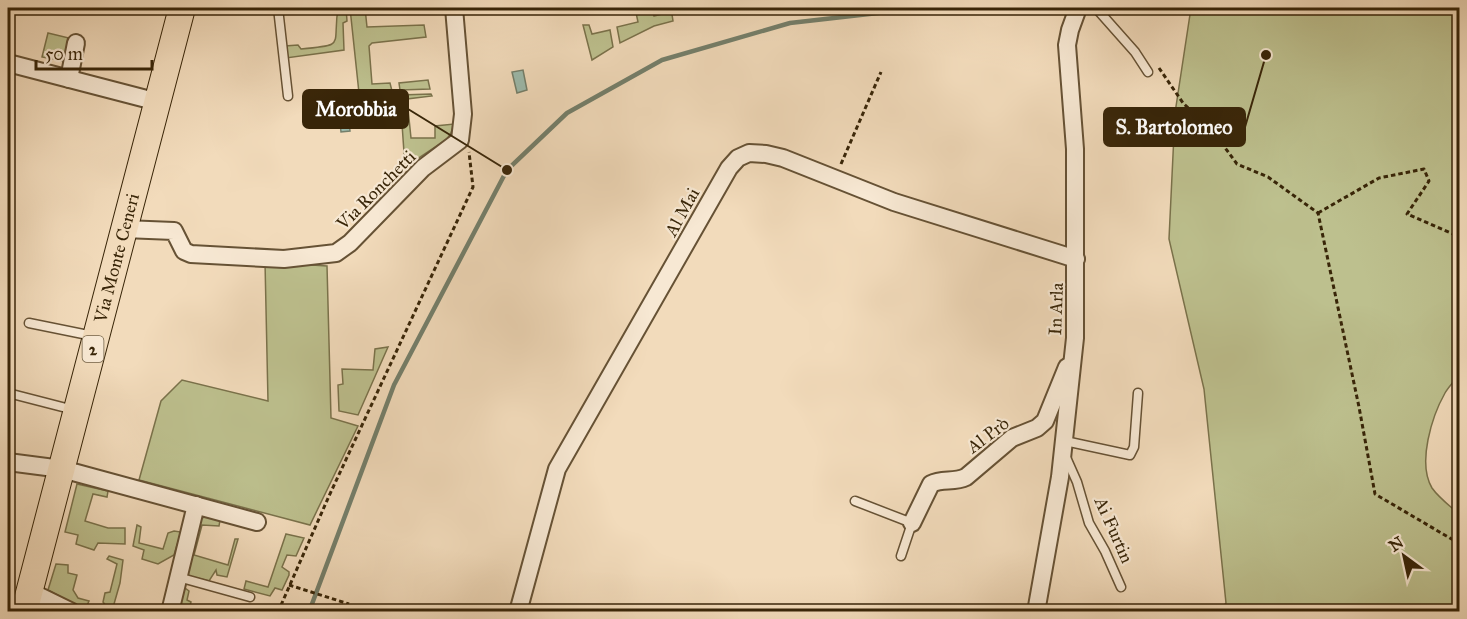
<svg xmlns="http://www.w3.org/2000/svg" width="1467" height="619" font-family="'IM FELL Great Primer',serif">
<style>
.green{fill:#bdc08e;stroke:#7a724b;stroke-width:1.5}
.water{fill:#9cbbad;stroke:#747f6b;stroke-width:1.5}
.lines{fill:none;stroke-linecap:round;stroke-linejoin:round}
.stream{stroke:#747f6b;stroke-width:4.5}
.lane-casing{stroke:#665235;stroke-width:11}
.street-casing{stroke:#665235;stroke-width:20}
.primary-casing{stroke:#382508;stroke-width:28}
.path{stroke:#382508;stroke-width:3;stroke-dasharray:4.5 3;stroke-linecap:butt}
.lane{stroke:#f7e8d3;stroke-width:8}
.street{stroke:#f7e8d3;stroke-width:16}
.primary{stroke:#f2dbbb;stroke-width:26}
.labels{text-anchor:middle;stroke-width:4.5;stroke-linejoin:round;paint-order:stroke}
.shield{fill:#f7e8d3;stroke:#716045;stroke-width:1.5}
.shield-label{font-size:16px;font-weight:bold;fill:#382508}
.street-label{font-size:18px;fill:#382508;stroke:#f7e8d3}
.leader{fill:none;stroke:#382508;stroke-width:2}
.callout-dot{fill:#382508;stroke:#f7e8d3;stroke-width:2}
.callout{fill:#382508;stroke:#382508;stroke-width:2}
.callout-label{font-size:20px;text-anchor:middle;font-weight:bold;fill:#fff}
</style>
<rect width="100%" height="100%" fill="#f2dbbb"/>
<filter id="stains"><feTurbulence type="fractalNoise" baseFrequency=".00333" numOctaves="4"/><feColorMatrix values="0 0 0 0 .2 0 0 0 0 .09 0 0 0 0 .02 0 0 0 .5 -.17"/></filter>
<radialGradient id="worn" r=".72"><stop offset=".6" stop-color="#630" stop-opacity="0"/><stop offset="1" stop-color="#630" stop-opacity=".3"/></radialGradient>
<g class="green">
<path d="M338,8h8l1,13 -4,2 1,27 -58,8 -1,-12 13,-1 3,4c46,-4 31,-3 37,-41z"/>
<polygon points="350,8 365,8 367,27 424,25 426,37 372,43 369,46 372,84 390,83 392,91 359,93"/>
<polygon points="635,8 651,8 654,16 666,13 664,8 671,8 673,21 654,26 620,43 617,27 638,22"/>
<path d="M1191,8h268v366c-4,7 -10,12 -14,19 -13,23 -28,70 -13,95 7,10 18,18 27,26v97h-240l7,-8 -22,-214 -35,-150 6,-126z"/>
<polygon points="583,25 589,25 592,34 610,30 613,47 592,60"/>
<polygon points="48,33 73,39 67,62 42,57"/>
<polygon points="428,80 430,89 400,90 399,83"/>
<polygon points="431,94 432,96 407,99 411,138 435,138 435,126 454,124 451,133 447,139 405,167 400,95"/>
<polygon points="265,262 327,266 331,418 358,426 310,525 139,480 161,401 182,380 268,401"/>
<polygon points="388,347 358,415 339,411 338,385 343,384 342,369 373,370 375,349"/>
<polygon points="77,484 108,491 107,497 93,494 85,521 108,528 125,528 125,544 98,543 94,550 76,544 78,535 65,532"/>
<polygon points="207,516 220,520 219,526 202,525 194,555 228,565 235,539 238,539 227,577 217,575 216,570 209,581 185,575 199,523 202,518"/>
<polygon points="137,525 141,527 139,543 163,549 168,533 174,531 181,532 174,555 158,564 142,559 144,550 133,546"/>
<polygon points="286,534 304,538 296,556 287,555 282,567 289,572 289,575 282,590 275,588 270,596 244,589 246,581 268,587"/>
<polygon points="109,556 123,560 120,583 112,611 105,611 106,606 103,602 105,593 110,592 117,564 107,559"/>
<polygon points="56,564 68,565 68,573 77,575 73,590 78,598 89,601 85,610 48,590"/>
<polygon points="185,588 189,591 187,600 191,602 189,611 177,612"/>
</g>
<g class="water">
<polygon points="523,70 527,90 517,93 512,72"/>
<polygon points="339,114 348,114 350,131 341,132"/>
</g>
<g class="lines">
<polyline class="stream" points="309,612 394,385 507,170 567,113 662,60 790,23 922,8"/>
<g class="lane-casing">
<g id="lane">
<polyline points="278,8 288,96"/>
<polyline points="1096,8 1135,52 1148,72"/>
<polyline points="29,323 93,336"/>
<polyline points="8,393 74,410"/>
<polyline points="1065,441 1130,455 1134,447 1138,393"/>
<polyline points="1065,455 1077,482 1089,523 1105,551 1121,587"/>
<polyline points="855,501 912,523 901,556"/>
<polyline points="178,577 250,597"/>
</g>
</g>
<g class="street-casing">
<g id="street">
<polyline points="8,63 158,102"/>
<polyline points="69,79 76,43"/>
<polyline points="124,229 174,231 184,251 191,254 284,259 336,253 350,243 423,168 460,140 463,114 454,8"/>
<polyline points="8,462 62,469 257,522"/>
<path d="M912,523l19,-39c11,-6 23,-1 35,-7l46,-39 25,-10 8,-7 22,-54"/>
<polyline points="29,591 72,612"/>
<polyline points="170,612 196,505"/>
<polyline points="518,612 557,469 729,168 738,158 749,153 766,154 783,158 894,202 1076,259"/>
<polyline points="1036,612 1060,477 1075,338 1075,149 1067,45 1070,30 1078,8"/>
</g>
</g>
<g class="primary-casing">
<g id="primary">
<path id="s1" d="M24,612l158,-604"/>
</g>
</g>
<g class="path">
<polyline points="1159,68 1183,103 1215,134 1237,164 1268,177 1318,213 1359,407 1375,494 1460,544"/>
<polyline points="841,164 881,72"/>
<polyline points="1318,213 1379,178 1424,169 1429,181 1407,214 1460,237"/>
<polyline points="289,585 349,604"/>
<polyline points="278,612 329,496 473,187 469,152"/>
<polyline points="360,612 362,608"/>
</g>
<use href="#lane" class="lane"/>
<use href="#street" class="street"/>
<use href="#primary" class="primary"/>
</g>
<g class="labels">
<rect class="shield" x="82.5" y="336" width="21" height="26" rx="4.5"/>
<g class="shield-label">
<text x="93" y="355">2</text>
</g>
<g class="street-label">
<text transform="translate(376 190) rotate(-45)" y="6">Via Ronchetti</text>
<text transform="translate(682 212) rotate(-61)" y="6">Al Mai</text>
<text dy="6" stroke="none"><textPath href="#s1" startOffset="366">Via Monte Ceneri</textPath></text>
<text transform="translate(1056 309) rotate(-88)" y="6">In Arla</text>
<text transform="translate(988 435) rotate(-37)" y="6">Al Prò</text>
<text transform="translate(1114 530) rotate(66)" y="6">Ai Furtin</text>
</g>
</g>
<path class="leader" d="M507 170L408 109M1266 55L1245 127"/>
<g class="callout-dot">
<circle cx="507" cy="170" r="6"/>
<circle cx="1266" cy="55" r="6"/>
</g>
<g class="callout">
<rect x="303" y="90" width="105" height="38" rx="6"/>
<rect x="1104" y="108" width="141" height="38" rx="6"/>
</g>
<g class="callout-label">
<text x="356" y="116">Morobbia</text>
<text x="1174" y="134">S. Bartolomeo</text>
</g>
<rect width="1467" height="619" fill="none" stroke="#f2dbbb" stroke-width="30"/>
<rect x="9" y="9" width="1449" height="601" fill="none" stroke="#382508" stroke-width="3"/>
<rect x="15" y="15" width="1437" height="589" fill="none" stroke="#382508" stroke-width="1.5"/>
<g transform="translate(1404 556) rotate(327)" stroke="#f7e8d3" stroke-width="4.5" paint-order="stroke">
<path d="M0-4.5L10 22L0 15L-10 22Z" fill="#382508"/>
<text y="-9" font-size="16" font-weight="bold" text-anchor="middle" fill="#382508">N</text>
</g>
<path d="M36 60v9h116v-9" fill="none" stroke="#382508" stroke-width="3"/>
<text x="45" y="60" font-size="18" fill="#382508" stroke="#f7e8d3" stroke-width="4.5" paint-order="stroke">50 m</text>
<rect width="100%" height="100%" filter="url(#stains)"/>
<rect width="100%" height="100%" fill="url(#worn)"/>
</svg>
